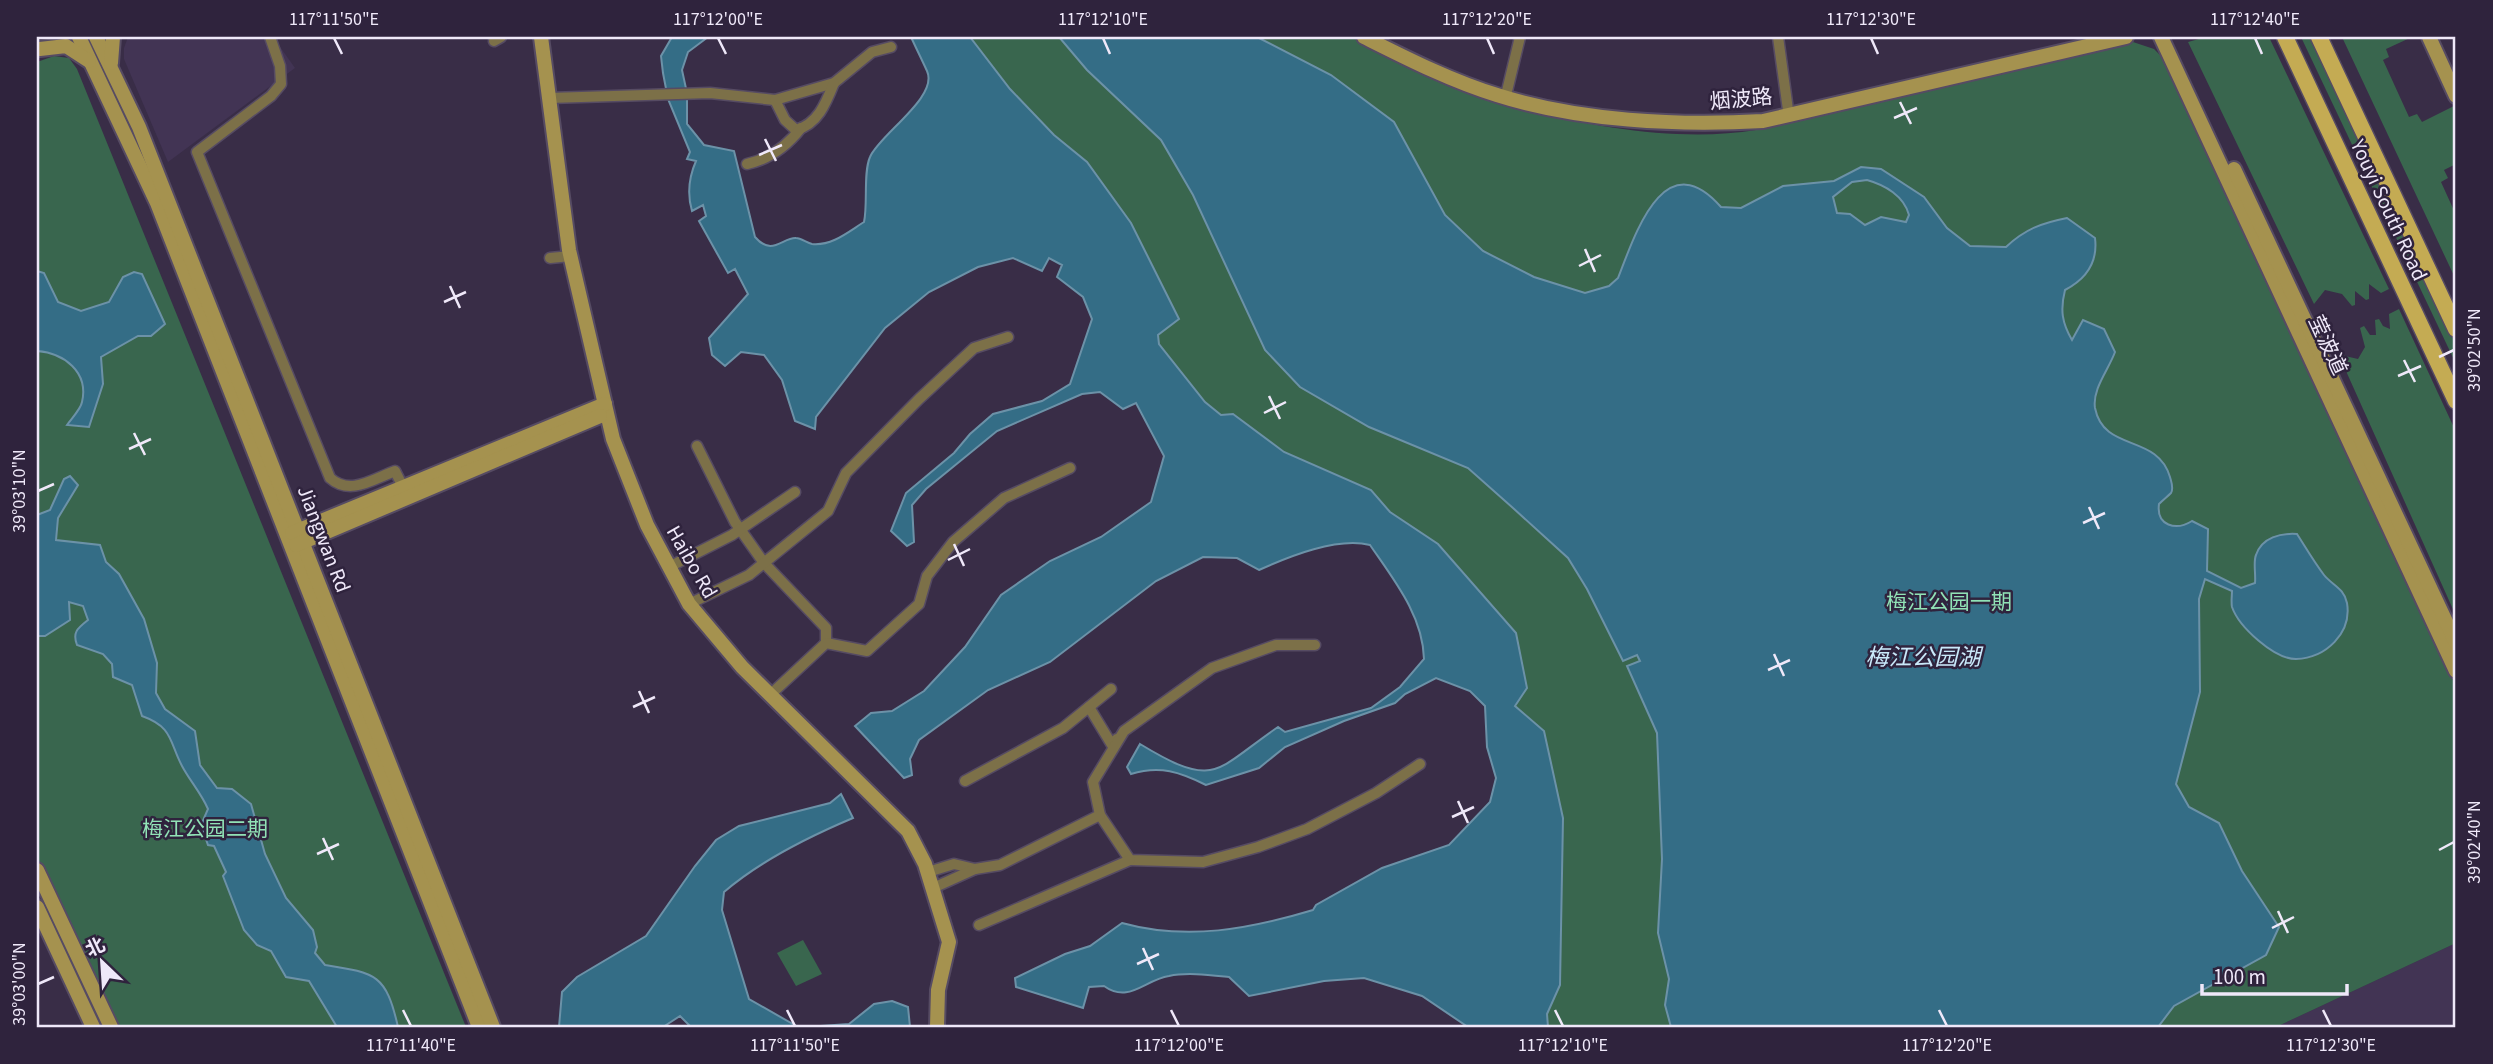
<svg xmlns="http://www.w3.org/2000/svg" width="2493" height="1064" font-family="'Source Sans 3','Noto Sans SC',sans-serif">
<style>
.built{fill:#423454}
.green{fill:#39664e}
.water{fill:#346d86;stroke:#6c92a8;stroke-width:2;fill-rule:evenodd}
.lines{fill:none;stroke-linecap:round;stroke-linejoin:round}
.street-casing{stroke:#564b63;stroke-width:13}
.secondary-casing{stroke:#564b63;stroke-width:18}
.primary-casing{stroke:#564b63;stroke-width:19}
.street{stroke:#7c7048;stroke-width:10}
.secondary{stroke:#a5924f;stroke-width:14}
.primary{stroke:#c4ab53;stroke-width:16}
.ticks{fill:none;stroke:#efe8f9;stroke-width:2.5}
.labels{text-anchor:middle;stroke-width:5;stroke-linejoin:round;paint-order:stroke}
.street-label{font-size:21px;fill:#efe8f9;stroke:#2f233d}
.park-label{font-size:21px;fill:#91e2b6;stroke:#2f233d}
.water-label{font-size:23px;font-style:italic;fill:#c9e9fa;stroke:#2f233d}
.neatline{fill:none;stroke:#efe8f9;stroke-width:2.5}
.ticks-label{font-size:18px;text-anchor:middle;fill:#efe8f9}
</style>
<rect width="100%" height="100%" fill="#392d47"/>
<g class="built">
<polygon points="128,37 273,37 295,68 168,162 124,59 124,48"/>
<polygon points="2456,943 2456,1027 2276,1027"/>
</g>
<g class="green">
<path d="M970,37h384c102,63 282,113 402,93 41,-7 83,-19 124,-29 84,-20 168,-39 253,-59l21,7 13,13 289,625v256l-180,84h-728l-1,-13 13,-29 3,-167 -19,-87 -29,-25 -110,-183 -15,-11 -19,-22 -87,-38 -63,-37 -16,-13 -46,-58 -2,-9 22,-17 -48,-95 -44,-61 -33,-27 -44,-46z"/>
<polygon points="2206,37 2269,37 2389,289 2381,293 2369,284 2369,299 2366,300 2355,291 2355,305 2352,306 2342,294 2325,290 2314,304 2188,42"/>
<polygon points="2301,37 2310,37 2456,345 2456,364"/>
<polygon points="2342,37 2412,37 2386,49 2389,57 2383,60 2409,117 2417,114 2422,122 2456,105 2456,164 2444,170 2448,178 2441,182 2456,215 2456,280"/>
<polygon points="54,56 69,58 77,69 466,1027 112,1027 37,863 37,62"/>
<polygon points="2399,309 2456,432 2456,616 2337,351 2340,350 2345,356 2358,359 2365,347 2360,328 2364,326 2370,335 2376,335 2375,320 2379,319 2383,326 2390,329 2389,314"/>
<polygon points="803,940 822,974 796,986 777,953"/>
</g>
<g class="water">
<path d="M672,37h36l-20,15 -6,18 5,23v31l17,21 30,6 21,86c17,20 28,0 41,1 5,0 11,5 16,6 20,2 36,-12 52,-22 4,-18 -1,-49 6,-65 9,-22 69,-60 57,-86 -5,-11 -11,-23 -16,-34h59l40,52 44,46 33,27 44,61 48,96 -21,16 1,9 46,58 16,13 12,-1 51,38 87,38 19,22 48,32 78,89 11,55 -12,18 29,25 19,87 -3,167 -13,29 1,13h-80l-46,-31 -58,-18 -40,3 -75,15 -20,-19c-19,-2 -42,-5 -60,-1 -25,4 -40,28 -65,10l-15,1 -6,21 -67,-21 -1,-9 50,-24 25,-8 32,-23c65,18 128,6 191,-13l3,-5 66,-37 67,-23 41,-43 6,-24 -9,-31 -2,-41 -15,-15 -34,-13 -31,16 -10,9 -51,18 -59,26 -26,21 -53,17c-26,-13 -46,-20 -75,-11l-4,-7 13,-23c76,46 74,27 138,-17l7,5 86,-24 29,-21 24,-28c-1,-43 -30,-79 -54,-114 -33,-8 -80,11 -111,25l-22,-12 -34,-1 -47,24 -106,81 -62,28 -69,50 -9,19 2,16 -8,3 -49,-52 16,-13 21,-2 32,-20 41,-44 36,-52 49,-34 51,-24 50,-35 13,-46 -28,-53 -13,6 -23,-17 -18,2 -85,37 -71,58 -14,16 2,37 -7,4 -16,-15 15,-38 48,-40 16,-19 23,-20 49,-13 28,-17 22,-65 -9,-22 -26,-20 5,-12 -13,-7 -7,13 -29,-13 -35,9 -49,25 -44,36 -69,89 -1,12 -20,-8 -13,-41 -18,-25 -23,-3 -16,14 -13,-11 -3,-17 39,-44 -13,-25 -7,4 -29,-52 7,-5 -3,-11 -11,6c-5,-17 -3,-34 4,-50l-9,-2 3,-7 -22,-53 -5,-26 -2,-17z"/>
<path d="M1059,37h198l74,38 63,47 51,93 38,36 51,26 51,16 24,-7 9,-8c17,-43 46,-136 103,-71l20,1 42,-22 51,-5 27,-14 20,2 43,28 23,31 23,18 36,1c19,-18 36,-24 61,-29l28,20c3,24 -9,41 -30,52 -5,20 -3,33 7,50l11,-20 21,9 11,23c-6,17 -23,37 -20,56 9,45 62,25 75,69 1,4 4,11 1,16 -3,3 -8,7 -12,11 -3,22 17,27 33,17l16,8 -1,42 34,17 14,-5c1,-9 -2,-21 1,-28 6,-18 25,-22 41,-21 9,14 17,28 27,41 8,10 20,13 23,28 5,30 -21,55 -51,56 -22,0 -57,-32 -64,-52 -1,-5 0,-12 0,-16l-27,-12 -6,20 1,93 -24,92 13,23 30,16 23,48 37,56 -13,28 -92,51 -16,21h-487l-6,-22 4,-26 -11,-46 4,-74 -5,-126 -30,-67 13,-5 -3,-6 -14,6 -36,-72 -19,-31 -55,-50 -45,-40 -99,-41 -69,-40 -35,-37 -72,-155 -32,-55 -74,-70zM1867,180c18,5 37,16 42,35l-3,7 -25,-5 -16,8 -15,-11 -13,-1 -4,-16 19,-15z"/>
<path d="M37,271l7,2 14,29 23,9 28,-9 14,-25 11,-5 8,2 23,50 -14,12h-13l-37,21 2,27 -14,43 -22,-2c4,-6 14,-16 15,-23 7,-30 -18,-49 -45,-51z"/>
<path d="M70,476l8,9 -20,33 -2,22 44,5 6,17 13,12 25,45 13,44 -1,30 9,16 30,22 5,34 17,23 15,1 19,15 14,50 21,44 27,32 4,17 -2,6 10,12c51,8 61,9 73,62h-61l-28,-46 -23,-4 -15,-26 -14,-6 -13,-15 -21,-54 3,-4 -12,-26 -6,-1 -7,-20 7,-16c-7,-16 -18,-28 -26,-43 -13,-25 -9,-39 -40,-50l-10,-31 -19,-8 -1,-13 -9,-10 -26,-9c-5,-13 1,-17 11,-25l-5,-14 -14,-4 1,18 -25,16h-8v-121l13,-5 14,-31z"/>
<path d="M841,794l12,24c-45,19 -92,42 -129,74l-2,18 27,89 49,28h-107l-11,-11 -17,11h-104l3,-35 15,-15 69,-41 49,-70 21,-26 23,-14 91,-23z"/>
<polygon points="892,1001 908,1007 910,1027 806,1027 849,1024 874,1004"/>
</g>
<g class="lines">
<g class="street-casing">
<g id="street">
<path d="M270,37l10,29 1,18 -10,12 -74,56 133,326c20,18 43,1 65,-7l10,20"/>
<polyline points="1778,37 1788,110"/>
<polyline points="494,41 501,37"/>
<polyline points="1507,91 1520,37"/>
<polyline points="549,98 710,93 775,100 834,83 872,52 891,47"/>
<path d="M775,100l10,20 11,10c22,-6 30,-27 38,-47"/>
<path d="M747,164c23,-5 40,-18 54,-36"/>
<polyline points="550,258 571,256"/>
<polyline points="697,446 735,522 764,563 826,628 826,643"/>
<polyline points="669,567 732,535 795,492"/>
<polyline points="689,604 749,575 828,511 846,473 919,399 974,348 1008,337"/>
<polyline points="770,695 826,643 867,651 919,604 927,576 953,542 1004,498 1070,468"/>
<polyline points="1089,707 1112,745 1117,739"/>
<polyline points="965,781 1063,728 1111,689"/>
<polyline points="1100,815 1130,860 1203,862 1258,847 1307,829 1376,793 1420,764"/>
<polyline points="928,872 954,864 975,869 1000,865 1100,815 1093,782 1124,731 1212,668 1276,645 1315,645"/>
<polyline points="933,888 975,869"/>
<polyline points="979,925 1130,860"/>
</g>
</g>
<g class="secondary-casing">
<g id="secondary">
<polyline points="79,37 157,203 479,1027"/>
<polyline points="96,37 139,127 493,1027"/>
<polyline points="541,37 569,250 613,439 647,525 689,604 742,667 908,831 925,864 949,942 938,990 937,1027"/>
<path d="M1364,37c42,21 87,44 133,58 81,26 181,31 266,26l363,-84"/>
<polyline points="2161,37 2456,671"/>
<polyline points="2429,37 2456,96"/>
<polyline points="40,49 66,46 89,61"/>
<polyline points="111,63 113,37"/>
<polyline points="2234,169 2456,643"/>
<polyline points="292,533 605,404"/>
<polyline points="296,545 600,416"/>
<polyline points="37,870 111,1027"/>
<polyline points="37,907 93,1027"/>
</g>
</g>
<g class="primary-casing">
<g id="primary">
<polyline points="2285,37 2456,401"/>
<polyline points="2319,37 2456,329"/>
</g>
</g>
<use href="#street" class="street"/>
<use href="#secondary" class="secondary"/>
<use href="#primary" class="primary"/>
</g>
<path class="ticks" d="M334,38l8,16M718,38l8,16M1103,38l7,16M1487,38l7,16M1871,38l7,16M2255,38l7,16M1900,102l11,22M1894,118l23,-10M765,139l11,22M759,155l23,-10M1585,249l10,23M1579,266l22,-11M450,286l10,22M444,302l22,-10M2439,357l15,-7M2404,360l11,22M2398,376l23,-10M1269,396l11,23M1264,413l22,-11M134,433l11,22M129,449l22,-10M38,491l16,-7M2089,507l10,22M2083,523l22,-10M954,544l10,22M948,560l22,-11M1774,654l10,22M1768,670l22,-10M639,691l10,22M633,707l22,-10M1458,801l10,22M1452,817l22,-10M323,838l10,22M2439,850l15,-8M317,854l22,-10M2278,911l10,22M2272,928l22,-11M1143,948l10,22M1137,964l22,-10M38,984l16,-7M403,1010l8,16M787,1010l8,16M1171,1010l8,16M1555,1010l8,16M1939,1010l8,16M2323,1010l8,16"/>
<g class="labels">
<g class="street-label">
<text transform="translate(1741 99) rotate(-5)" y="7">烟波路</text>
<text transform="translate(2389 210) rotate(65)" y="7">Youyi South Road</text>
<text transform="translate(2328 345) rotate(65)" y="7">莹波道</text>
<text transform="translate(324 539) rotate(69)" y="7">Jiangwan Rd</text>
<text transform="translate(692 562) rotate(60)" y="7">Haibo Rd</text>
</g>
<g class="park-label">
<text x="1949" y="609">梅江公园一期</text>
<text x="205" y="836">梅江公园二期</text>
</g>
<g class="water-label">
<text x="1923" y="665">梅江公园湖</text>
</g>
</g>
<rect width="2493" height="1064" fill="none" stroke="#2f233d" stroke-width="77"/>
<g transform="translate(102 962) rotate(335)" stroke="#2f233d" stroke-width="5" paint-order="stroke">
<path d="M0-5L12 26L0 18L-12 26Z" fill="#efe8f9"/>
<text y="-10" font-size="19" font-weight="bold" text-anchor="middle" fill="#efe8f9">北</text>
</g>
<path d="M2202 984v10h145v-10" fill="none" stroke="#efe8f9" stroke-width="3.5"/>
<text x="2213" y="984" font-size="21" fill="#efe8f9" stroke="#2f233d" stroke-width="5" paint-order="stroke">100 m</text>
<rect x="38" y="38" width="2416" height="988" class="neatline"/>
<g class="ticks-label">
<text x="334" y="25">117°11'50"E</text>
<text x="718" y="25">117°12'00"E</text>
<text x="1103" y="25">117°12'10"E</text>
<text x="1487" y="25">117°12'20"E</text>
<text x="1871" y="25">117°12'30"E</text>
<text x="2255" y="25">117°12'40"E</text>
<text transform="translate(2474 350) rotate(-90)" y="6">39°02'50"N</text>
<text transform="translate(19 491) rotate(-90)" y="6">39°03'10"N</text>
<text transform="translate(2474 842) rotate(-90)" y="6">39°02'40"N</text>
<text transform="translate(19 984) rotate(-90)" y="6">39°03'00"N</text>
<text x="411" y="1051">117°11'40"E</text>
<text x="795" y="1051">117°11'50"E</text>
<text x="1179" y="1051">117°12'00"E</text>
<text x="1563" y="1051">117°12'10"E</text>
<text x="1947" y="1051">117°12'20"E</text>
<text x="2331" y="1051">117°12'30"E</text>
</g>
</svg>
